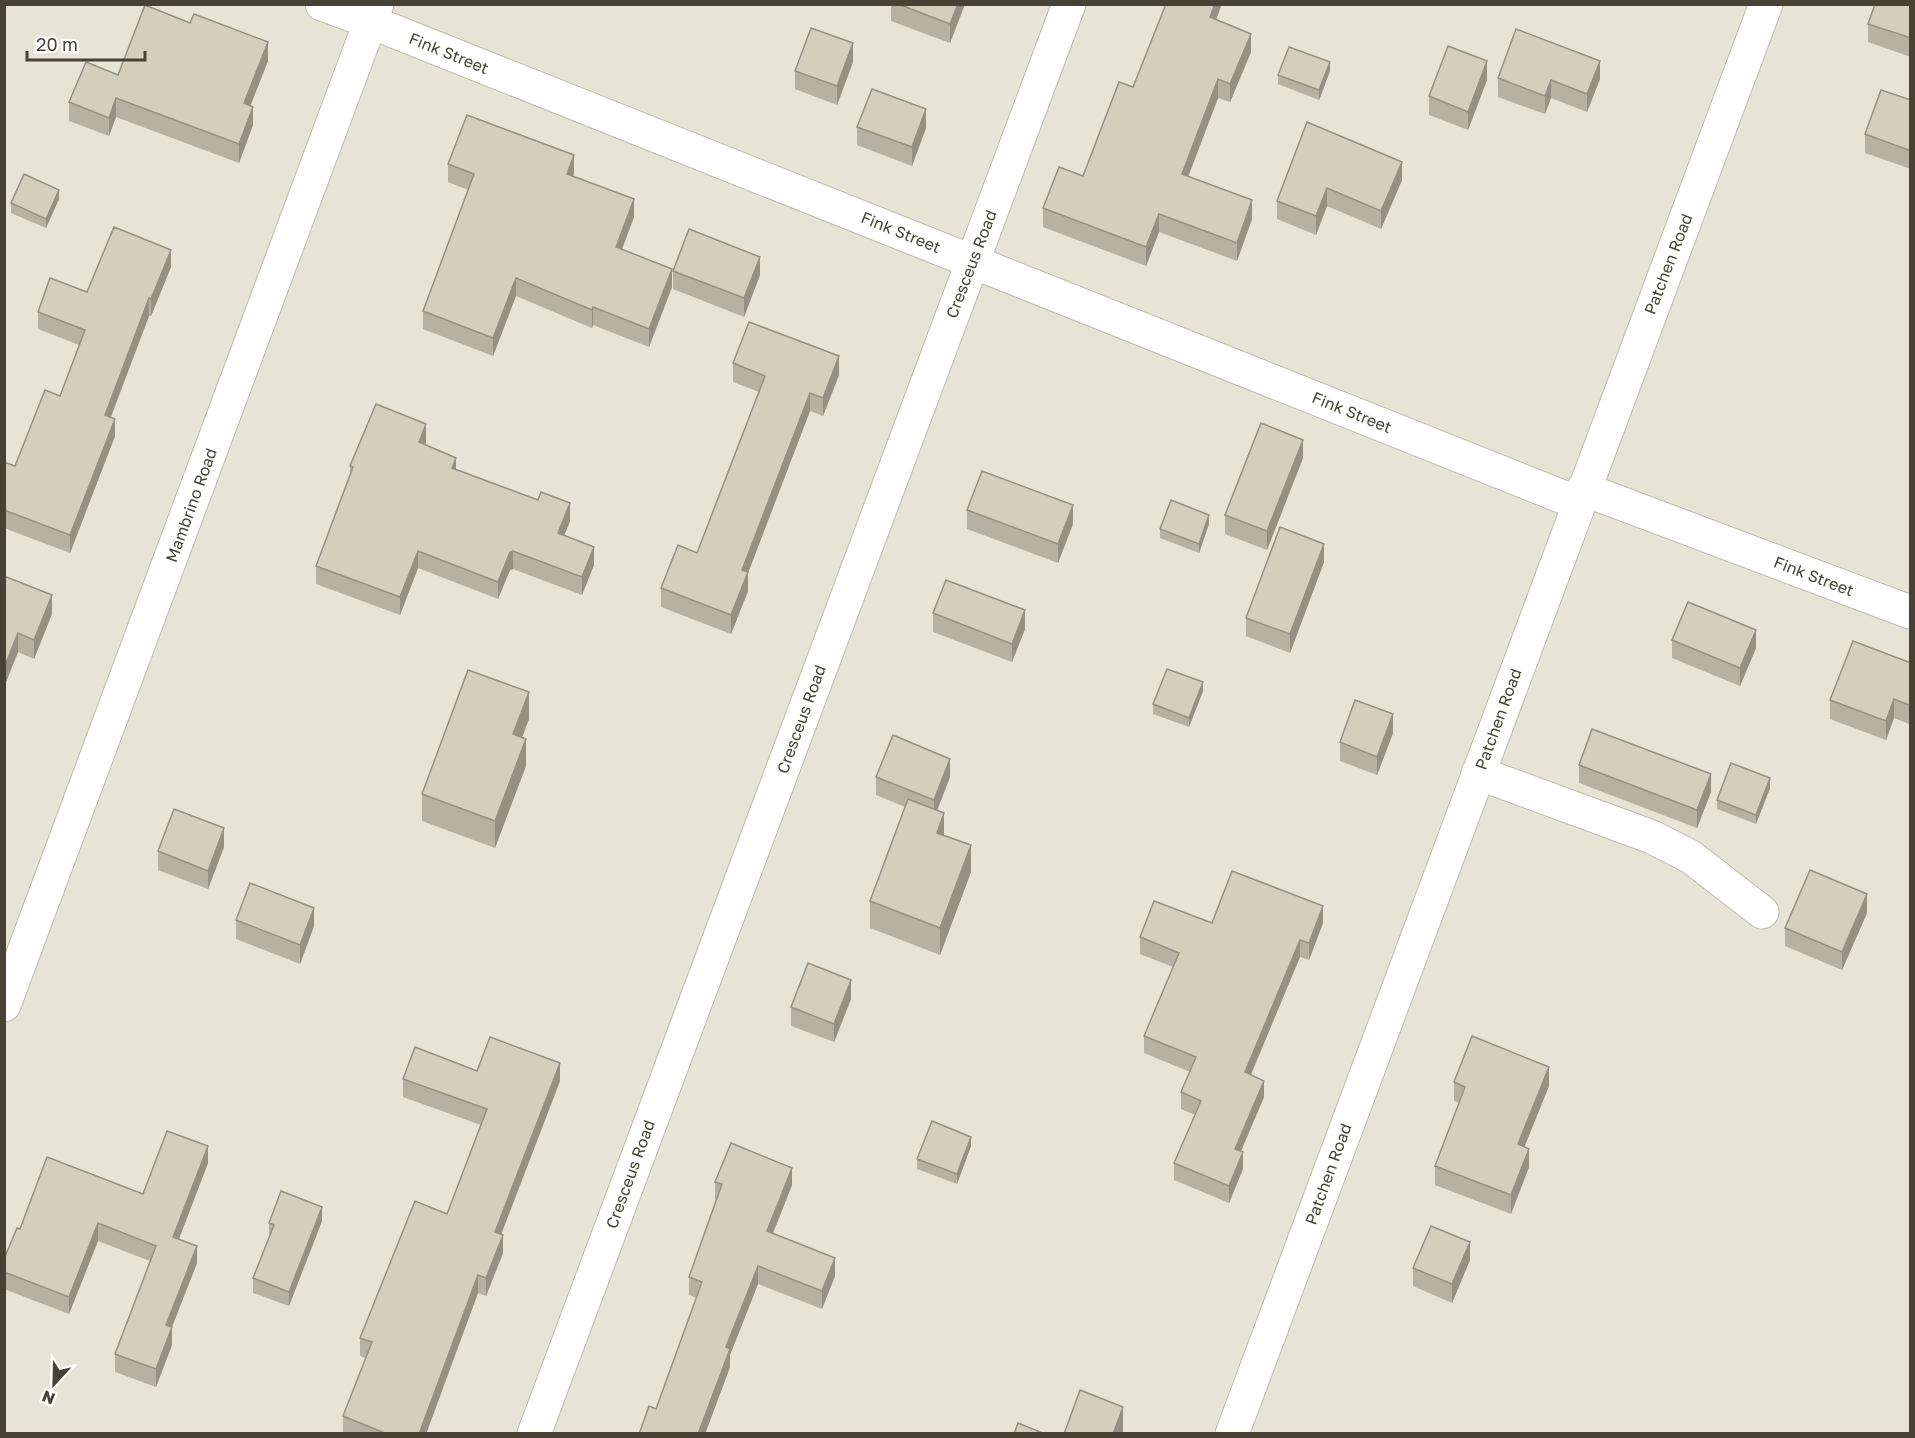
<svg xmlns="http://www.w3.org/2000/svg" width="1915" height="1438" font-family="'Golos Text',sans-serif">
<style>
.residential{fill:#e6e4d6}
.lines{fill:none;stroke-linecap:round;stroke-linejoin:round}
.minor-casing{stroke:#bebbaa;stroke-width:35}
.minor{stroke:#fff;stroke-width:33}
.wall{fill:#b6b2a3}
.shaded-wall{fill:#949184}
.building{fill:#d4cfbd;stroke:#949184;stroke-width:1.5}
.labels{text-anchor:middle;stroke-width:4.5;stroke-linejoin:round;paint-order:stroke}
.street-label{font-size:16px;fill:#464236;stroke:#fff}
</style>
<rect width="100%" height="100%" fill="#f3f1e7"/>
<rect class="residential" x="5" y="5" width="1905" height="1428"/>
<g class="lines">
<g class="minor-casing">
<g id="minor">
<polyline points="322,4 371,22 1578,503"/>
<polyline points="1583,489 1910,612"/>
<polyline points="1478,773 1652,837 1691,857 1762,912"/>
<polyline points="4,1005 377,4"/>
<polyline points="534,1434 1069,4"/>
<polyline points="1232,1434 1766,4"/>
</g>
</g>
<use href="#minor" class="minor"/>
</g>
<g class="wall">
<polygon points="891,4 965,4 950,43 891,21"/>
<polygon points="1911,4 1911,57 1868,42 1868,24"/>
<polygon points="1216,20 1251,52 1230,102 1218,98 1188,176 1252,219 1237,261 1159,232 1146,266 1043,227 1043,208 1083,176 1133,87"/>
<polygon points="268,61 250,106 253,125 239,163 116,117 109,136 69,121 69,102 118,75"/>
<polygon points="853,62 837,105 795,89 795,71"/>
<polygon points="1330,71 1319,100 1278,84 1278,75"/>
<polygon points="1498,78 1600,79 1587,112 1551,98 1545,114 1498,97"/>
<polygon points="1487,80 1468,130 1429,115 1429,96"/>
<polygon points="1911,100 1911,169 1865,153 1865,134"/>
<polygon points="1307,122 1402,180 1381,229 1327,206 1316,235 1277,219 1277,201"/>
<polygon points="857,127 926,128 912,166 857,145"/>
<polygon points="448,164 574,173 573,176 634,217 622,249 672,287 649,347 593,325 592,328 516,296 493,356 423,329 423,311 468,190 448,182"/>
<polygon points="59,199 46,228 11,213 11,203"/>
<polygon points="171,267 151,316 149,316 111,417 115,436 70,553 4,528 4,462 15,466 60,396 79,345 38,329 38,312 87,292"/>
<polygon points="673,271 760,275 744,317 673,289"/>
<polygon points="733,363 839,375 823,416 810,411 748,573 748,591 731,634 661,607 661,588 697,553 759,392 733,382"/>
<polygon points="426,442 425,445 456,470 570,521 564,535 594,565 582,595 513,569 510,570 498,599 418,568 400,615 316,584 316,566 350,474 350,466"/>
<polygon points="1303,458 1267,550 1225,534 1225,515"/>
<polygon points="967,510 1073,524 1058,563 967,529"/>
<polygon points="1209,524 1199,553 1160,538 1160,529"/>
<polygon points="1324,562 1290,653 1246,636 1246,618"/>
<polygon points="4,576 52,614 34,659 18,652 4,687"/>
<polygon points="933,613 1025,629 1012,662 933,632"/>
<polygon points="1672,640 1756,648 1740,686 1672,658"/>
<polygon points="1911,663 1911,720 1909,724 1894,718 1886,740 1830,719 1830,700"/>
<polygon points="1203,691 1189,727 1153,714 1153,704"/>
<polygon points="529,719 522,737 526,766 495,848 422,821 422,794"/>
<polygon points="1393,733 1377,775 1340,761 1340,742"/>
<polygon points="1579,765 1711,792 1697,828 1579,783"/>
<polygon points="876,777 950,777 937,811 944,836 971,872 940,955 870,928 870,901 905,807 876,795"/>
<polygon points="1770,788 1756,824 1717,809 1717,800"/>
<polygon points="224,847 208,889 158,870 158,851"/>
<polygon points="1867,913 1842,970 1785,946 1785,928"/>
<polygon points="236,920 314,926 300,964 236,939"/>
<polygon points="1212,923 1323,923 1309,960 1300,957 1250,1075 1264,1097 1241,1151 1243,1169 1229,1203 1174,1180 1174,1163 1195,1115 1181,1109 1181,1092 1190,1072 1144,1053 1144,1036 1173,967 1140,954 1140,937"/>
<polygon points="851,999 834,1042 791,1026 791,1007"/>
<polygon points="477,1071 560,1081 501,1235 503,1253 486,1296 478,1293 426,1434 343,1434 343,1416 366,1358 360,1356 360,1338 447,1214 481,1125 403,1097 403,1079"/>
<polygon points="1454,1082 1549,1086 1524,1147 1529,1167 1511,1214 1435,1185 1435,1166 1459,1103 1454,1101"/>
<polygon points="971,1146 957,1184 917,1169 917,1159"/>
<polygon points="208,1163 179,1239 197,1263 172,1327 172,1345 156,1387 115,1372 115,1354 150,1261 98,1241 69,1314 4,1289 4,1259 20,1229 143,1194"/>
<polygon points="715,1182 792,1185 773,1233 835,1276 822,1309 758,1284 730,1355 730,1367 705,1434 639,1434 656,1409 696,1298 689,1295 689,1277 716,1200 715,1199"/>
<polygon points="322,1221 289,1306 253,1293 253,1278 269,1238 269,1223"/>
<polygon points="1470,1260 1452,1303 1413,1286 1413,1268"/>
</g>
<g class="shaded-wall">
<polygon points="958,4 965,4 950,43 950,24"/>
<polygon points="1215,4 1222,4 1210,36 1210,17"/>
<polygon points="1251,34 1251,52 1230,102 1230,84"/>
<polygon points="268,42 268,61 244,122 244,103"/>
<polygon points="853,43 853,62 837,105 837,86"/>
<polygon points="1487,61 1487,80 1468,130 1468,112"/>
<polygon points="1600,61 1600,79 1587,112 1587,94"/>
<polygon points="1330,62 1330,71 1319,100 1319,90"/>
<polygon points="1218,79 1218,98 1182,193 1182,174"/>
<polygon points="1551,80 1551,98 1545,114 1545,96"/>
<polygon points="116,98 116,117 109,136 109,118"/>
<polygon points="253,107 253,125 239,163 239,144"/>
<polygon points="926,109 926,128 912,166 912,147"/>
<polygon points="574,155 574,173 567,191 567,174"/>
<polygon points="1402,162 1402,180 1381,229 1381,211"/>
<polygon points="1327,188 1327,206 1316,235 1316,216"/>
<polygon points="59,190 59,199 46,228 46,219"/>
<polygon points="634,199 634,217 616,265 616,247"/>
<polygon points="1252,200 1252,219 1237,261 1237,243"/>
<polygon points="1159,214 1159,232 1146,266 1146,247"/>
<polygon points="171,250 171,267 151,316 151,299"/>
<polygon points="760,257 760,275 744,317 744,298"/>
<polygon points="672,269 672,287 649,347 649,329"/>
<polygon points="516,278 516,296 493,356 493,338"/>
<polygon points="149,298 149,316 105,432 105,415"/>
<polygon points="593,307 593,325 592,328 592,310"/>
<polygon points="839,356 839,375 823,416 823,398"/>
<polygon points="810,393 810,411 748,573 748,591 731,634 731,615 742,570"/>
<polygon points="115,419 115,436 70,553 70,535"/>
<polygon points="426,424 426,442 419,460 419,442"/>
<polygon points="1303,440 1303,458 1267,550 1267,531"/>
<polygon points="456,458 456,476 452,468"/>
<polygon points="570,503 570,521 558,551 558,533"/>
<polygon points="1073,505 1073,524 1058,563 1058,544"/>
<polygon points="1209,515 1209,524 1199,553 1199,544"/>
<polygon points="1324,544 1324,562 1290,653 1290,634"/>
<polygon points="594,547 594,565 582,595 582,577"/>
<polygon points="418,551 418,568 400,615 400,597"/>
<polygon points="513,551 513,569 510,570 498,599 498,582 510,552"/>
<polygon points="52,595 52,614 34,659 34,640"/>
<polygon points="1025,610 1025,629 1012,662 1012,644"/>
<polygon points="1756,630 1756,648 1740,686 1740,668"/>
<polygon points="18,633 18,652 4,687 4,668"/>
<polygon points="1203,682 1203,691 1189,727 1189,718"/>
<polygon points="529,692 529,719 513,761 513,734"/>
<polygon points="1894,699 1894,718 1886,740 1886,721"/>
<polygon points="1911,701 1911,720 1909,724 1909,705"/>
<polygon points="1393,714 1393,733 1377,775 1377,757"/>
<polygon points="526,739 526,766 495,848 495,821"/>
<polygon points="950,759 950,777 934,818 934,800"/>
<polygon points="1711,774 1711,792 1697,828 1697,810"/>
<polygon points="1770,778 1770,788 1756,824 1756,815"/>
<polygon points="944,813 944,840 937,833"/>
<polygon points="224,828 224,847 208,889 208,871"/>
<polygon points="971,845 971,872 940,955 940,928"/>
<polygon points="1867,894 1867,913 1842,970 1842,952"/>
<polygon points="1323,906 1323,923 1309,960 1309,943"/>
<polygon points="314,908 314,926 300,964 300,945"/>
<polygon points="1300,940 1300,957 1245,1089 1245,1072"/>
<polygon points="851,980 851,999 834,1042 834,1024"/>
<polygon points="560,1063 560,1081 495,1250 495,1232"/>
<polygon points="1549,1067 1549,1086 1518,1163 1518,1144"/>
<polygon points="1264,1081 1264,1097 1235,1165 1235,1149"/>
<polygon points="971,1137 971,1146 957,1184 957,1174"/>
<polygon points="208,1146 208,1163 173,1254 173,1237"/>
<polygon points="1529,1149 1529,1167 1511,1214 1511,1195"/>
<polygon points="1243,1152 1243,1169 1229,1203 1229,1186"/>
<polygon points="792,1168 792,1185 767,1248 767,1231"/>
<polygon points="322,1207 322,1221 289,1306 289,1292"/>
<polygon points="98,1223 98,1241 69,1314 69,1297"/>
<polygon points="503,1235 503,1253 486,1296 486,1278"/>
<polygon points="1470,1242 1470,1260 1452,1303 1452,1284"/>
<polygon points="197,1246 197,1263 166,1342 166,1325"/>
<polygon points="835,1258 835,1276 822,1309 822,1291"/>
<polygon points="758,1266 758,1284 730,1355 730,1367 705,1434 698,1434 726,1347"/>
<polygon points="478,1275 478,1293 426,1434 419,1434"/>
<polygon points="172,1327 172,1345 156,1387 156,1369"/>
<polygon points="1123,1407 1123,1434 1113,1434"/>
</g>
<g class="building">
<polygon points="898,4 958,4 950,24"/>
<polygon points="1166,4 1215,4 1210,17 1251,34 1230,84 1218,79 1182,174 1252,200 1237,243 1159,214 1146,247 1043,208 1059,167 1083,176 1119,82 1133,87"/>
<polygon points="1875,4 1911,4 1911,38 1868,24"/>
<polygon points="145,5 190,23 194,14 268,42 244,103 253,107 239,144 116,98 109,118 69,102 86,62 118,75"/>
<polygon points="811,28 853,43 837,86 795,71"/>
<polygon points="1516,29 1600,61 1587,94 1551,80 1545,96 1498,78"/>
<polygon points="1448,46 1487,61 1468,112 1429,96"/>
<polygon points="1289,47 1330,62 1319,90 1278,75"/>
<polygon points="872,89 926,109 912,147 857,127"/>
<polygon points="1881,90 1911,100 1911,151 1865,134"/>
<polygon points="467,115 574,155 567,174 634,199 616,247 672,269 649,329 593,307 592,310 516,278 493,338 423,311 474,174 448,164"/>
<polygon points="1307,122 1402,162 1381,211 1327,188 1316,216 1277,201"/>
<polygon points="24,174 59,190 46,219 11,203"/>
<polygon points="114,227 171,250 151,299 149,298 105,415 115,419 70,535 4,510 4,462 15,466 45,390 60,396 85,330 38,312 50,278 87,292"/>
<polygon points="689,229 760,257 744,298 673,271"/>
<polygon points="749,322 839,356 823,398 810,393 742,570 748,572 731,615 661,588 678,545 697,553 765,376 733,363"/>
<polygon points="376,404 426,424 419,442 456,458 452,468 538,500 541,492 570,503 558,533 594,547 582,577 513,551 510,552 498,582 418,551 400,597 316,566 353,467 350,466"/>
<polygon points="1261,423 1303,440 1267,531 1225,515"/>
<polygon points="982,471 1073,505 1058,544 967,510"/>
<polygon points="1171,500 1209,515 1199,544 1160,529"/>
<polygon points="1280,527 1324,544 1290,634 1246,618"/>
<polygon points="4,576 52,595 34,640 18,633 4,668"/>
<polygon points="946,580 1025,610 1012,644 933,613"/>
<polygon points="1688,602 1756,630 1740,668 1672,640"/>
<polygon points="1853,641 1911,663 1911,701 1909,705 1894,699 1886,721 1830,700"/>
<polygon points="1167,669 1203,682 1189,718 1153,704"/>
<polygon points="468,670 529,692 513,734 526,739 495,821 422,794"/>
<polygon points="1355,700 1393,714 1377,757 1340,742"/>
<polygon points="1592,729 1711,774 1697,810 1579,765"/>
<polygon points="893,735 950,759 934,800 876,777"/>
<polygon points="1731,763 1770,778 1756,815 1717,800"/>
<polygon points="908,799 944,813 937,833 971,845 940,928 870,901"/>
<polygon points="174,809 224,828 208,871 158,851"/>
<polygon points="1810,870 1867,894 1842,952 1785,928"/>
<polygon points="1232,871 1323,906 1309,943 1300,940 1245,1072 1264,1081 1235,1149 1243,1152 1229,1186 1174,1163 1201,1101 1181,1092 1196,1057 1144,1036 1179,953 1140,937 1154,901 1212,923"/>
<polygon points="250,883 314,908 300,945 236,920"/>
<polygon points="808,963 851,980 834,1024 791,1007"/>
<polygon points="1472,1036 1549,1067 1518,1144 1529,1149 1511,1195 1435,1166 1465,1087 1454,1082"/>
<polygon points="490,1037 560,1063 495,1232 503,1235 486,1278 478,1275 419,1434 387,1434 343,1416 372,1342 360,1338 415,1201 447,1214 487,1109 403,1079 415,1047 477,1071"/>
<polygon points="932,1121 971,1137 957,1174 917,1159"/>
<polygon points="167,1131 208,1146 173,1237 197,1246 166,1325 172,1327 156,1369 115,1354 156,1246 98,1223 69,1297 4,1272 4,1259 17,1228 20,1229 47,1157 143,1194"/>
<polygon points="731,1143 792,1168 767,1231 835,1258 822,1291 758,1266 726,1347 730,1349 698,1434 639,1434 649,1406 656,1409 702,1282 689,1277 722,1184 715,1182"/>
<polygon points="281,1191 322,1207 289,1292 253,1278 274,1225 269,1223"/>
<polygon points="1431,1226 1470,1242 1452,1284 1413,1268"/>
<polygon points="1080,1390 1123,1407 1113,1434 1064,1434"/>
<polygon points="1018,1423 1045,1434 1014,1434"/>
</g>
<g class="labels">
<g class="street-label">
<text transform="translate(449 53) rotate(22)" y="6">Fink Street</text>
<text transform="translate(901 232) rotate(22)" y="6">Fink Street</text>
<text transform="translate(971 264) rotate(-69)" y="6">Cresceus Road</text>
<text transform="translate(1668 264) rotate(-69)" y="6">Patchen Road</text>
<text transform="translate(1352 412) rotate(22)" y="6">Fink Street</text>
<text transform="translate(191 505) rotate(-70)" y="6">Mambrino Road</text>
<text transform="translate(1814 576) rotate(21)" y="6">Fink Street</text>
<text transform="translate(801 719) rotate(-70)" y="6">Cresceus Road</text>
<text transform="translate(1498 719) rotate(-70)" y="6">Patchen Road</text>
<text transform="translate(630 1174) rotate(-70)" y="6">Cresceus Road</text>
<text transform="translate(1328 1174) rotate(-70)" y="6">Patchen Road</text>
</g>
</g>
<rect width="1915" height="1438" fill="none" stroke="#464236" stroke-width="12"/>
<g transform="translate(54 1384) rotate(202)" stroke="#ffffff" stroke-width="4.5" paint-order="stroke">
<path d="M0-4.5L10 22L0 15L-10 22Z" fill="#464236"/>
<text y="-9" font-size="16" font-weight="bold" text-anchor="middle" fill="#464236">N</text>
</g>
<path d="M27 51v9h118v-9" fill="none" stroke="#464236" stroke-width="3"/>
<text x="36" y="51" font-size="18" fill="#464236" stroke="#ffffff" stroke-width="4.5" paint-order="stroke">20 m</text>
</svg>
